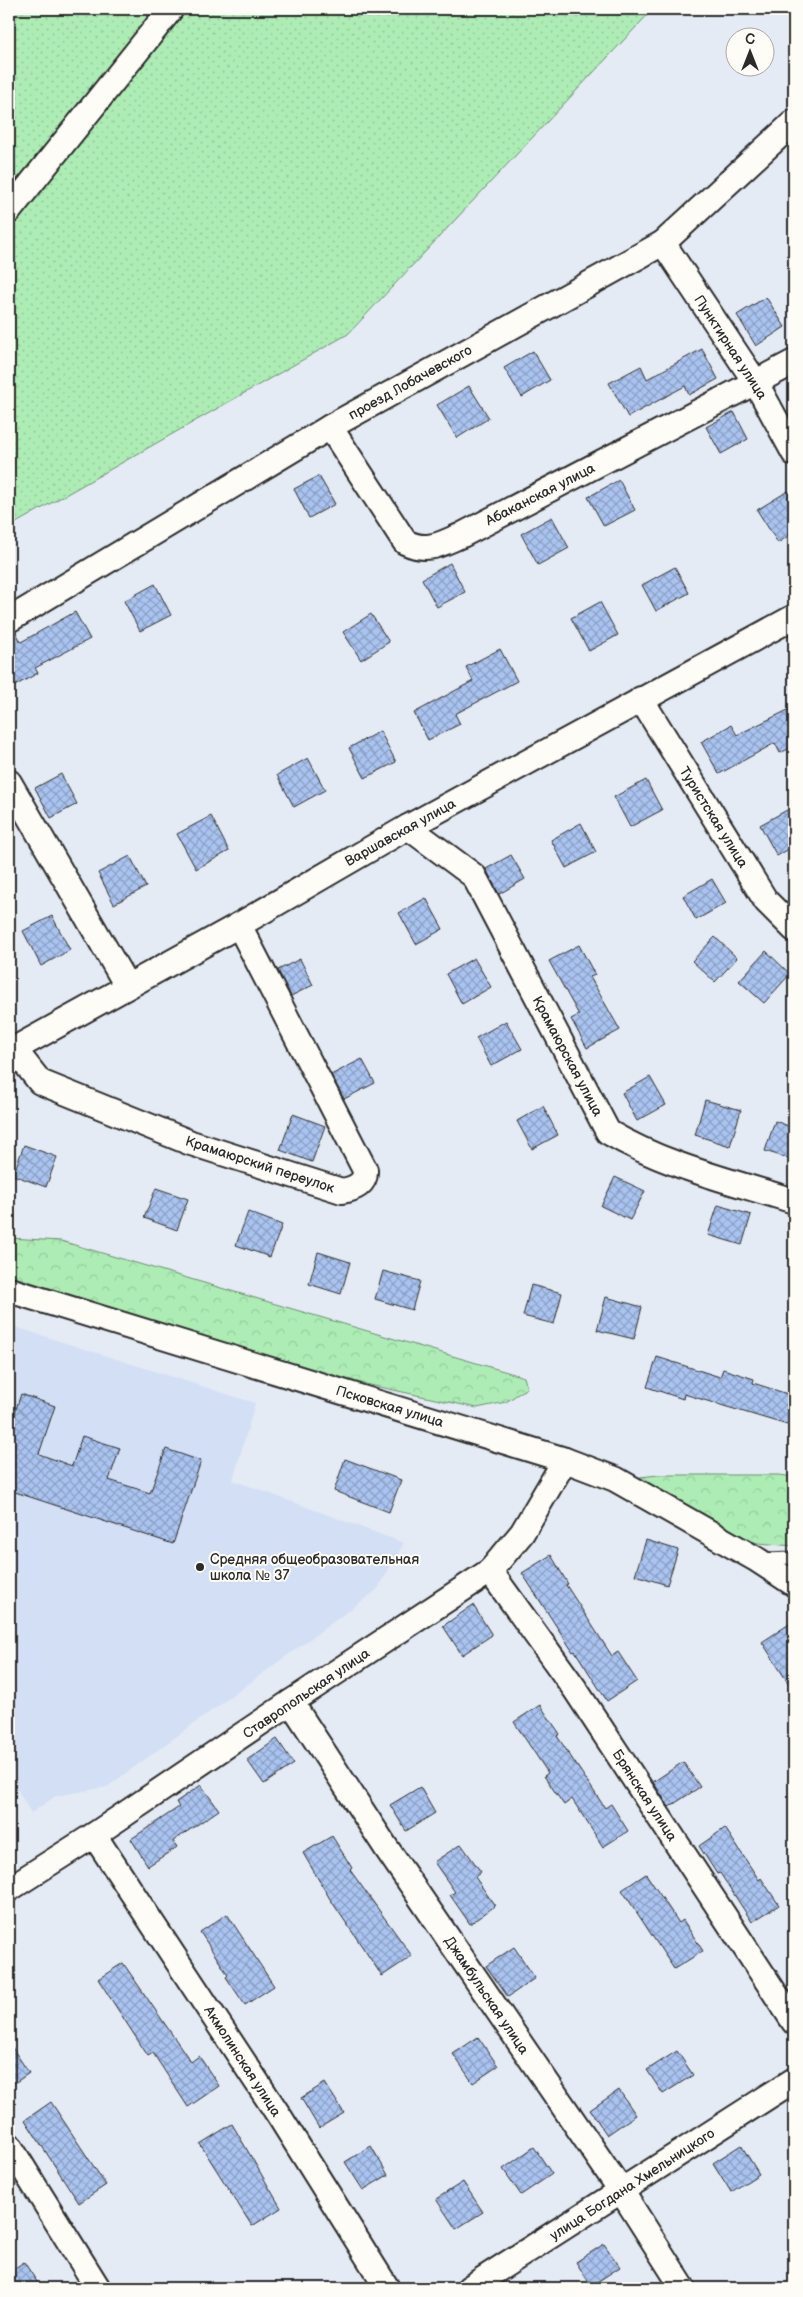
<svg xmlns="http://www.w3.org/2000/svg" width="803" height="2297" font-family="'Balsamiq Sans',sans-serif">
<style>
.built{fill:#d3dff4}
.forest{fill:url(#forest-crowns);stroke:#6c8c70}
.garden{fill:url(#garden-dots);stroke:#6c8c70}
.building{fill:url(#building-cross-hatch);stroke:#2b2b2b}
.lines{fill:none;stroke-linecap:round;stroke-linejoin:round}
.service-casing{stroke:#2b2b2b;stroke-width:15}
.minor-casing{stroke:#2b2b2b;stroke-width:28}
.service{stroke:#fdfcf7;stroke-width:11}
.minor{stroke:#fdfcf7;stroke-width:24}
.poi-dot{fill:#2b2b2b;stroke:#fdfcf7;stroke-width:2}
.labels{text-anchor:middle;stroke-width:4;stroke-linejoin:round;paint-order:stroke}
.street-label{font-size:14px;fill:#2b2b2b;stroke:#fdfcf7}
.poi-label{font-size:14px;fill:#2b2b2b;stroke:#fdfcf7;text-anchor:start}
</style>
<defs>
<pattern id="forest-crowns" width="20" height="18" patternUnits="userSpaceOnUse" patternTransform="scale(1.25)"><rect width="20" height="18" fill="#adedb5"/><path d="M2 6a3 3 0 1 1 6 0M12 15a3 3 0 1 1 6 0" fill="none" stroke="#95cb9c"/></pattern>
<pattern id="garden-dots" width="8" height="8" patternUnits="userSpaceOnUse" patternTransform="scale(1.25)"><rect width="8" height="8" fill="#adedb5"/><path d="M2 2h.1M6 6h.1" fill="none" stroke="#95cb9c" stroke-width="1.8" stroke-linecap="round"/></pattern>
<pattern id="building-cross-hatch" width="8" height="8" patternUnits="userSpaceOnUse" patternTransform="scale(1.25)"><rect width="8" height="8" fill="#aac4f1"/><path d="M0 0l8 8M0 8l8-8" fill="none" stroke="#8b9fc3"/></pattern>
</defs>
<rect width="100%" height="100%" fill="#e4ebf5"/>
<filter id="ink" filterUnits="userSpaceOnUse"><feTurbulence type="fractalNoise" baseFrequency=".02" numOctaves="2"/><feDisplacementMap in="SourceGraphic" scale="10" xChannelSelector="R" yChannelSelector="G"/><feConvolveMatrix kernelMatrix="1 2 1 2 8 2 1 2 1" color-interpolation-filters="sRGB"/></filter>
<g filter="url(#ink)">
<polygon class="built" points="9,1325 255,1403 233,1480 404,1543 377,1590 107,1787 56,1796 31,1813 9,1775"/>
<g class="forest">
<polygon points="9,1238 61,1241 524,1377 527,1388 506,1402 477,1408 361,1383 163,1324 9,1275"/>
<polygon points="658,1475 779,1475 794,1477 794,1546 758,1543 736,1537 644,1484 640,1477"/>
</g>
<polygon class="garden" points="9,9 653,9 348,334 9,527"/>
<g class="building">
<polygon points="766,297 785,327 756,346 737,315"/>
<polygon points="702,349 718,379 689,395 685,386 628,417 609,383 641,366 647,379"/>
<polygon points="533,351 550,380 522,397 504,368"/>
<polygon points="469,386 489,418 457,438 437,405"/>
<polygon points="734,412 748,439 721,454 706,427"/>
<polygon points="319,476 335,504 309,518 294,489"/>
<polygon points="619,480 635,510 604,526 588,497"/>
<polygon points="788,491 794,501 794,532 778,543 757,510"/>
<polygon points="552,517 569,548 538,565 521,534"/>
<polygon points="450,563 465,592 437,607 422,579"/>
<polygon points="675,567 689,593 656,611 642,585"/>
<polygon points="155,584 171,615 140,631 124,601"/>
<polygon points="600,602 618,635 589,651 571,618"/>
<polygon points="75,612 90,639 35,668 38,673 9,689 9,634 16,632 21,642"/>
<polygon points="371,614 389,642 361,660 343,632"/>
<polygon points="500,649 517,681 455,714 460,724 428,740 414,713 473,681 466,667"/>
<polygon points="794,707 794,746 780,753 775,743 719,774 701,742 731,725 737,735"/>
<polygon points="380,731 396,762 365,778 349,748"/>
<polygon points="308,758 325,790 294,807 277,775"/>
<polygon points="61,774 77,804 51,818 35,788"/>
<polygon points="646,780 662,810 630,827 614,797"/>
<polygon points="787,810 794,823 794,846 777,856 760,825"/>
<polygon points="211,816 229,851 196,869 177,834"/>
<polygon points="581,823 596,852 566,868 551,840"/>
<polygon points="511,855 525,879 499,894 486,869"/>
<polygon points="130,856 146,887 114,904 98,873"/>
<polygon points="712,879 726,903 696,920 683,896"/>
<polygon points="426,898 443,929 416,944 399,913"/>
<polygon points="52,916 70,950 41,966 23,931"/>
<polygon points="715,937 737,958 715,982 692,961"/>
<polygon points="579,945 595,975 590,977 620,1030 587,1048 571,1019 579,1015 549,961"/>
<polygon points="766,951 790,974 764,1003 739,981"/>
<polygon points="474,958 491,987 462,1004 446,974"/>
<polygon points="300,959 313,985 291,996 278,970"/>
<polygon points="506,1021 522,1049 491,1066 476,1038"/>
<polygon points="362,1059 375,1083 344,1099 331,1075"/>
<polygon points="650,1077 666,1105 637,1121 622,1093"/>
<polygon points="705,1100 741,1110 730,1146 695,1135"/>
<polygon points="543,1106 558,1135 532,1149 517,1121"/>
<polygon points="293,1114 325,1126 312,1162 280,1150"/>
<polygon points="775,1121 794,1128 794,1160 765,1151"/>
<polygon points="24,1145 57,1157 46,1187 13,1175"/>
<polygon points="615,1177 645,1191 630,1220 601,1206"/>
<polygon points="156,1188 188,1199 177,1230 144,1218"/>
<polygon points="718,1205 751,1215 742,1245 708,1235"/>
<polygon points="248,1212 282,1225 270,1257 236,1245"/>
<polygon points="318,1252 350,1262 341,1294 309,1284"/>
<polygon points="383,1271 420,1281 412,1310 375,1299"/>
<polygon points="531,1285 562,1293 554,1324 523,1316"/>
<polygon points="606,1297 642,1307 634,1339 597,1330"/>
<polygon points="657,1357 720,1377 723,1369 754,1379 753,1383 794,1396 794,1427 684,1394 683,1399 647,1387"/>
<polygon points="21,1394 55,1406 39,1454 72,1466 82,1436 120,1448 109,1480 150,1493 166,1449 201,1461 173,1544 9,1490 9,1430"/>
<polygon points="345,1459 401,1480 389,1512 334,1491"/>
<polygon points="646,1540 678,1550 667,1585 635,1575"/>
<polygon points="551,1555 568,1584 566,1585 612,1656 618,1652 637,1681 607,1701 575,1651 573,1652 522,1573"/>
<polygon points="473,1605 492,1635 462,1655 443,1626"/>
<polygon points="794,1621 794,1692 762,1642"/>
<polygon points="540,1705 560,1734 557,1736 605,1808 611,1804 628,1831 603,1847 572,1799 564,1805 544,1776 548,1773 514,1722"/>
<polygon points="277,1739 294,1764 264,1784 247,1760"/>
<polygon points="683,1762 700,1787 669,1807 653,1782"/>
<polygon points="201,1785 219,1810 173,1841 177,1847 148,1866 131,1839 179,1807 176,1802"/>
<polygon points="420,1787 435,1813 406,1831 390,1805"/>
<polygon points="725,1828 759,1880 761,1878 779,1905 752,1922 720,1873 717,1874 699,1846"/>
<polygon points="332,1836 352,1868 350,1870 412,1956 382,1976 330,1899 303,1853"/>
<polygon points="461,1844 481,1872 475,1877 495,1906 470,1924 450,1895 455,1892 434,1862"/>
<polygon points="646,1874 679,1923 683,1920 703,1951 674,1969 622,1890"/>
<polygon points="227,1914 274,1986 245,2005 226,1977 228,1975 200,1932"/>
<polygon points="514,1947 535,1978 508,1997 486,1966"/>
<polygon points="123,1963 191,2062 199,2056 219,2086 188,2107 153,2053 148,2056 98,1979"/>
<polygon points="478,2037 498,2066 473,2083 453,2054"/>
<polygon points="9,2043 29,2073 9,2087"/>
<polygon points="677,2051 693,2075 663,2094 647,2070"/>
<polygon points="325,2083 344,2113 319,2128 301,2098"/>
<polygon points="619,2090 636,2115 607,2135 590,2110"/>
<polygon points="51,2102 106,2185 79,2203 25,2120"/>
<polygon points="232,2124 281,2208 252,2226 200,2144"/>
<polygon points="741,2145 759,2174 731,2192 713,2163"/>
<polygon points="371,2146 388,2175 363,2190 345,2162"/>
<polygon points="534,2147 552,2174 521,2195 503,2169"/>
<polygon points="463,2182 483,2212 456,2229 436,2199"/>
<polygon points="604,2244 620,2267 591,2286 576,2262"/>
<polygon points="24,2262 41,2288 9,2288 9,2272"/>
</g>
<g class="lines">
<g class="service-casing">
<polyline id="service" points="764,1559 794,1558"/>
</g>
<g class="minor-casing">
<g id="minor">
<polyline points="9,211 171,9"/>
<polyline points="663,243 756,383 794,453"/>
<path d="M330,427l75,115c23,11 35,2 57,-7l332,-173"/>
<polyline points="9,620 330,427 663,243 794,122"/>
<polyline points="641,699 766,901 794,929"/>
<polyline points="9,782 127,986"/>
<path d="M408,827l66,49 134,256c57,34 123,49 186,69"/>
<path d="M14,1049l26,33 151,61 151,48c12,-2 24,-7 23,-21l-126,-245"/>
<polyline points="9,1052 239,925 408,827 794,617"/>
<polyline points="9,1290 565,1460 615,1479 756,1559 794,1584"/>
<polyline points="490,1571 575,1689 794,2022"/>
<polyline points="291,1702 387,1849 622,2192 683,2288"/>
<polyline points="94,1835 278,2114 387,2288"/>
<polyline points="9,1889 94,1835 291,1702 490,1571 522,1533 565,1460"/>
<polyline points="9,2145 98,2288"/>
<polyline points="469,2288 794,2080"/>
</g>
</g>
<use href="#service" class="service"/>
<use href="#minor" class="minor"/>
</g>
</g>
<circle class="poi-dot" cx="200" cy="1567" r="5"/>
<g class="labels">
<g class="street-label">
<text transform="translate(731 347) rotate(57)" y="5">Пунктирная улица</text>
<text transform="translate(410 382) rotate(-29)" y="5">проезд Лобачевского</text>
<text transform="translate(540 494) rotate(-27)" y="5">Абаканская улица</text>
<text transform="translate(714 817) rotate(58)" y="5">Туристская улица</text>
<text transform="translate(400 832) rotate(-29)" y="5">Варшавская улица</text>
<text transform="translate(568 1056) rotate(62)" y="5">Крамаюрская улица</text>
<text transform="translate(260 1164) rotate(18)" y="5">Крамаюрский переулок</text>
<text transform="translate(390 1406) rotate(17)" y="5">Псковская улица</text>
<text transform="translate(306 1693) rotate(-34)" y="5">Ставропольская улица</text>
<text transform="translate(645 1795) rotate(57)" y="5">Брянская улица</text>
<text transform="translate(487 1995) rotate(56)" y="5">Джамбульская улица</text>
<text transform="translate(243 2061) rotate(57)" y="5">Акмолинская улица</text>
<text transform="translate(632 2184) rotate(-33)" y="5">улица Богдана Хмельницкого</text>
</g>
<g class="poi-label">
<text x="210" y="1564">Средняя общеобразовательная<tspan x="210" dy="16">школа № 37</tspan></text>
</g>
</g>
<rect width="803" height="2297" fill="none" stroke="#fdfcf7" stroke-width="30"/>
<rect x="15" y="15" width="773" height="2267" fill="none" stroke="#2b2b2b" stroke-width="2" filter="url(#ink)"/>
<g transform="translate(750 52)"><circle r="24" fill="#fdfcf7" stroke="#a9a8a5"/>
<path d="M0-4L9 19L0 12L-9 19Z" fill="#2b2b2b"/>
<text y="-8" font-size="14" font-weight="bold" text-anchor="middle" fill="#2b2b2b">С</text>
</g>
</svg>
